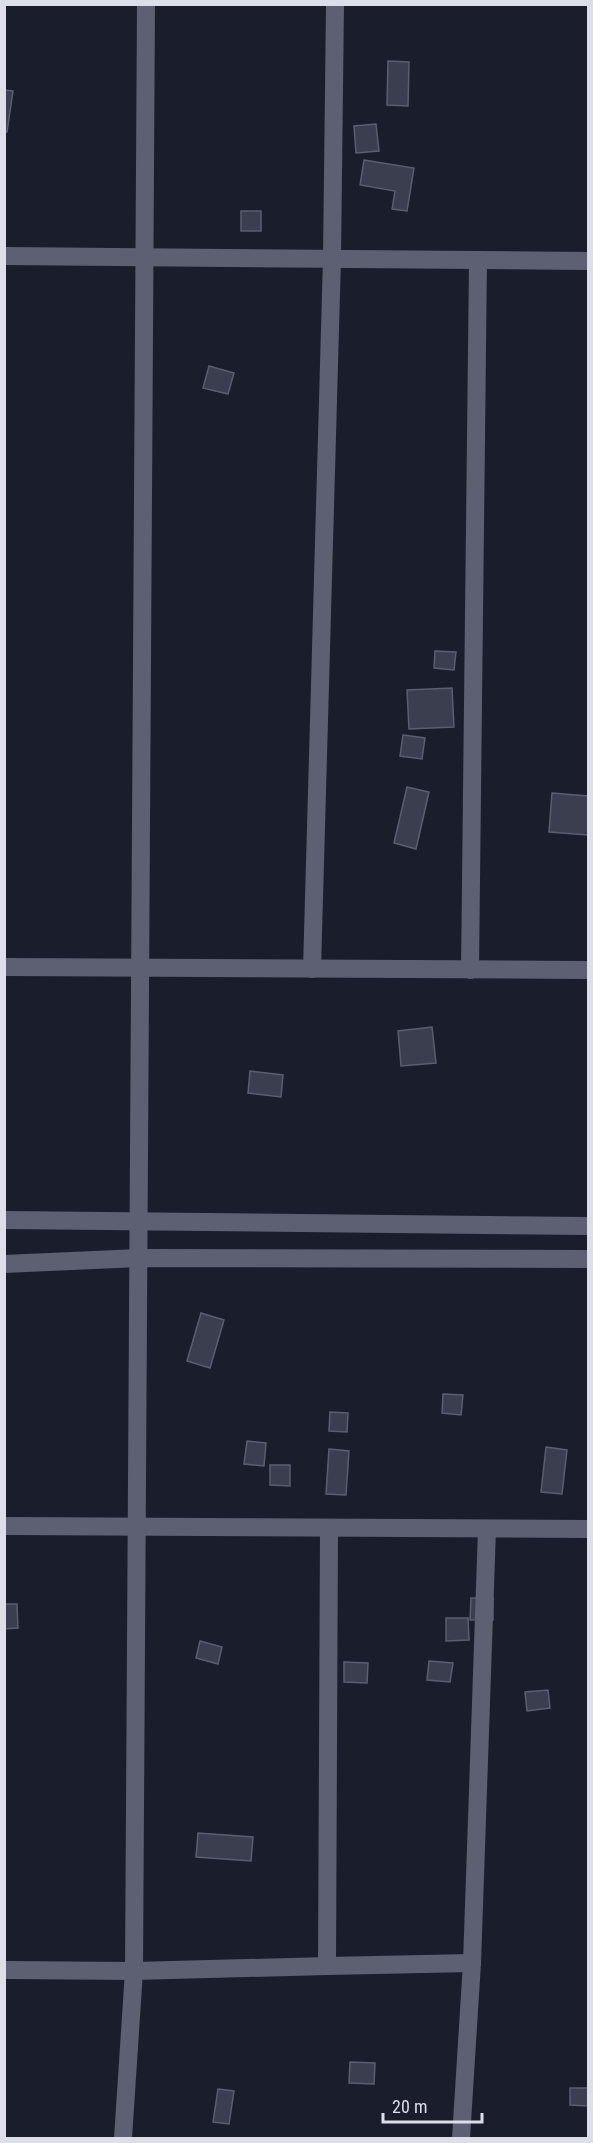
<svg xmlns="http://www.w3.org/2000/svg" width="593" height="2143" font-family="'Roboto Condensed',sans-serif">
<style>
.building{fill:#3b3e4f;stroke:#5b5e71;stroke-width:1.5}
.lines{fill:none;stroke-linecap:round;stroke-linejoin:round}
.street{stroke:#5d6073;stroke-width:18}
</style>
<rect width="100%" height="100%" fill="#1a1d2c"/>
<g class="building">
<polygon points="388,61 409,62 408,106 387,105"/>
<polygon points="4,90 13,91 7,132 4,132"/>
<polygon points="376,124 379,151 356,153 354,126"/>
<polygon points="364,160 414,168 407,211 392,209 395,191 360,185"/>
<rect x="241" y="211" width="20" height="20"/>
<polygon points="209,366 234,373 228,394 203,388"/>
<polygon points="435,651 456,652 454,670 434,668"/>
<polygon points="452,688 454,727 409,729 407,690"/>
<polygon points="403,735 425,738 422,759 400,756"/>
<polygon points="407,787 429,792 416,849 394,843"/>
<polygon points="552,793 588,796 588,835 549,832"/>
<polygon points="432,1027 436,1063 401,1066 398,1031"/>
<polygon points="250,1071 283,1075 281,1097 248,1093"/>
<polygon points="201,1313 224,1320 210,1368 187,1361"/>
<polygon points="443,1394 463,1395 461,1415 442,1413"/>
<polygon points="330,1412 348,1413 347,1432 329,1431"/>
<polygon points="247,1441 266,1443 264,1466 244,1464"/>
<polygon points="546,1447 567,1450 562,1494 541,1492"/>
<polygon points="329,1449 349,1451 346,1495 326,1494"/>
<polygon points="270,1465 290,1465 290,1486 270,1485"/>
<polygon points="471,1598 493,1598 493,1620 470,1620"/>
<polygon points="4,1604 17,1604 18,1628 4,1629"/>
<polygon points="446,1618 468,1618 469,1640 446,1641"/>
<polygon points="200,1641 222,1647 218,1664 196,1658"/>
<polygon points="429,1661 453,1663 450,1682 427,1680"/>
<polygon points="344,1662 368,1663 367,1683 344,1682"/>
<polygon points="548,1690 550,1708 527,1711 525,1692"/>
<polygon points="198,1833 253,1837 251,1861 196,1857"/>
<polygon points="350,2062 375,2063 374,2084 349,2083"/>
<polygon points="570,2088 588,2088 588,2106 570,2105"/>
<polygon points="218,2089 234,2091 229,2124 213,2122"/>
</g>
<g class="lines">
<g class="street">
<polyline points="4,256 588,261"/>
<polyline points="4,967 588,970"/>
<polyline points="312,969 332,258 335,4"/>
<polyline points="470,970 478,260"/>
<polyline points="4,1220 588,1226"/>
<polyline points="4,1264 139,1258 588,1259"/>
<polyline points="4,1526 588,1529"/>
<polyline points="327,1966 472,1963"/>
<polyline points="4,1970 134,1971 327,1966 329,1529"/>
<polyline points="123,2138 134,1971 146,4"/>
<polyline points="461,2138 472,1963 487,1529"/>
</g>
</g>
<rect width="593" height="2143" fill="none" stroke="#dcdee9" stroke-width="12"/>
<path d="M383 2113v9h99v-9" fill="none" stroke="#dcdee9" stroke-width="3"/>
<text x="392" y="2113" font-size="18" fill="#dcdee9" stroke="#1a1d2c" stroke-width="4.5" paint-order="stroke">20 m</text>
</svg>
